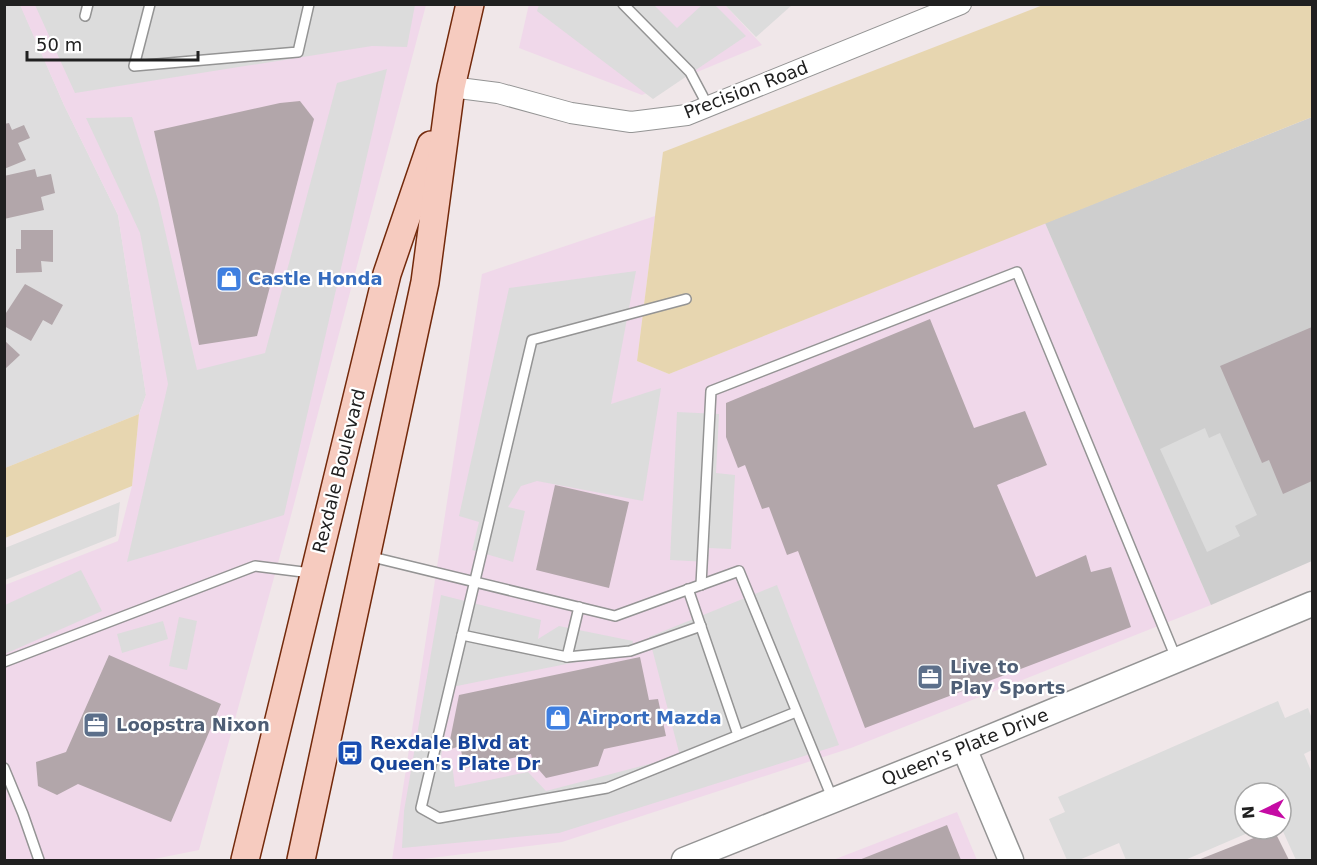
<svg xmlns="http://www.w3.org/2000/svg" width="1317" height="865" font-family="'DejaVu Sans',sans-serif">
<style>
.residential{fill:#deddde}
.commercial{fill:#f0d8ea}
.religious{fill:#cecece}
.grass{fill:#e7d6b0}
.parking{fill:#dcdcdc}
.building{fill:#b2a6aa}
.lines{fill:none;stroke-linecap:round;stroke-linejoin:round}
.service-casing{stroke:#949494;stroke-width:12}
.minor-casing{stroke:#949494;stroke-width:22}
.tertiary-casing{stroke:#949494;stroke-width:27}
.secondary-casing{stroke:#73290b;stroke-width:30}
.service{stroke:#fff;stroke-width:9}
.minor{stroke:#fff;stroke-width:20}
.tertiary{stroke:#fff;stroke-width:24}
.secondary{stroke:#f6cbbf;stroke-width:27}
.labels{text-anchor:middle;stroke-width:4.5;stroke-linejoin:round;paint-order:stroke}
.street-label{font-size:18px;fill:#202020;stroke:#fff}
.shop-label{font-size:18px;font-weight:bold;fill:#366cbe;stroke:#fff;text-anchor:start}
.service-label{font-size:18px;font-weight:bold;fill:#4e5e75;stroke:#fff;text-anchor:start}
.transit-label{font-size:18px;font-weight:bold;fill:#164399;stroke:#fff;text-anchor:start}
</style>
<rect width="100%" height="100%" fill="#f0e7e9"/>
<polygon class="residential" points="20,4 64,105 118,215 146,395 139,414 5,468 4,5"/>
<g class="commercial">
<polygon points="529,4 725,5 762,45 642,95 519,48"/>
<polygon points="20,5 426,5 289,523 199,850 149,860 5,860 5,585 118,541 132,486 139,414 146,395 118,215 64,105"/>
<polygon points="655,216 637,361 669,374 1045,223 1211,605 851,748 562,842 415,860 392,860 482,274"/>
<polygon points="957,812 977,860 833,860"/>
</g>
<polygon class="religious" points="1312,117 1312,561 1211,605 1045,223"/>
<g class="grass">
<polygon points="1043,5 1312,5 1312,117 669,374 637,361 663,152"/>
<polygon points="139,414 132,486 5,538 5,468"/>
</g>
<g class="parking">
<polygon points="35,5 415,5 407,47 372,46 75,93"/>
<polygon points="539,5 654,5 677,28 702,5 715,5 746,36 653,99 537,11"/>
<polygon points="725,5 792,5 756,37"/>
<polygon points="387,69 284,515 127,562 168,384 140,233 86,118 132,117 158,200 197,370 265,353 337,83"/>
<polygon points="636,271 611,404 661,388 643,501 537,481 521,486 508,507 525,511 513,562 472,550 479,522 459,516 509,288"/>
<polygon points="677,412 719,414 716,473 735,475 731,549 709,548 708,562 670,560"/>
<polygon points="1205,428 1209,438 1220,433 1257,515 1235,526 1240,536 1207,552 1160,449"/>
<polygon points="120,502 116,536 5,580 5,548"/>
<polygon points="81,570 102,611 5,654 5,605"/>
<polygon points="777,585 839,745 559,833 402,848 404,811 441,595 541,620 538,639 559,626 633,641 631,651 452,687 440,763 452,764 455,787 528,772 546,791 680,756 649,637"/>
<polygon points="179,617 197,621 187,670 169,666"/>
<polygon points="163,621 168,639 122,653 117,634"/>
<polygon points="1278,701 1285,718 1308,708 1312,719 1312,750 1304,754 1312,773 1312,860 1296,860 1281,827 1281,793 1245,793 1245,829 1257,829 1185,860 1126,860 1119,843 1079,860 1067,860 1049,819 1065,812 1058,797"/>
</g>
<g class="building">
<polygon points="300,101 314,119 257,336 199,345 154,131 280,103"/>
<polygon points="9,123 12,130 24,125 30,138 18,143 26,160 4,169 4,124"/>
<polygon points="35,169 37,177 51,174 55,193 41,197 44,210 4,219 4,176"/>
<polygon points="21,230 53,230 53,262 41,261 42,272 16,273 16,249 21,249"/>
<polygon points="25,284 63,305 52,325 43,320 31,341 4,326 4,316"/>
<polygon points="930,319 974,428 1025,411 1047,465 997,485 1036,577 1086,555 1091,572 1111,567 1131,627 865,728 798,551 787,555 769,507 762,509 745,465 738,468 726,437 726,403"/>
<polygon points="1312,327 1312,481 1283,494 1269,460 1262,463 1220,366"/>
<polygon points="4,340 20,355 4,370"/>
<polygon points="555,485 629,502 609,588 536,570"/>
<polygon points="109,655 221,704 171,822 78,784 57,795 38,786 36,762 66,752"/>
<polygon points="640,657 649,700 658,699 666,736 604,749 598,766 546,778 533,763 531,754 465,768 460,746 448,750 459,695"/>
<polygon points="947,825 961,860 859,860"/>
<polygon points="1274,830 1289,860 1198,860"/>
</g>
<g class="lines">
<g class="service-casing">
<g id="service">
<polyline points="150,4 134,66 298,52 309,4"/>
<polyline points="623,4 690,72 708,106"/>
<polyline points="85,16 88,4"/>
<polyline points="686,299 532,340 421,808 439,818 607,788 796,712"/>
<polyline points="368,556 615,616 739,571 833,800"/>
<polyline points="701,585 711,391 1017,272 1176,658"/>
<polyline points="688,589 738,735"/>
<polyline points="462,635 567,657 579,607"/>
<polyline points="567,657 630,651 701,626"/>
<polyline points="4,662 255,566 311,573"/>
<polyline points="4,768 23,814 39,860"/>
</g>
</g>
<g class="minor-casing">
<polyline id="minor" points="451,87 498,93 571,113 631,122 687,115 961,4"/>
</g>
<g class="tertiary-casing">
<g id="tertiary">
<polyline points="964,748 1011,860"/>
<polyline points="684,860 964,748 1312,604"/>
</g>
</g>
<g class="secondary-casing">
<g id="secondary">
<polyline points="245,860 387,274 431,145"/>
<polyline points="301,860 425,282 451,87 470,4"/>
</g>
</g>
<use href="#service" class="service"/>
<use href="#minor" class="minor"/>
<use href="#tertiary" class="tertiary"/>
<use href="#secondary" class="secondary"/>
</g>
<defs>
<g id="shop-square" transform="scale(1.35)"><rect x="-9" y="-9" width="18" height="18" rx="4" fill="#3f7fe0" stroke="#fff"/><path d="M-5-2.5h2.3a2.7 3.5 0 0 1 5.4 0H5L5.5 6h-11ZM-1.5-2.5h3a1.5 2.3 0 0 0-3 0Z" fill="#fff"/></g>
<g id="office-square" transform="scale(1.35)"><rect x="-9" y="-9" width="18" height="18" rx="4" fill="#5c6f8a" stroke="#fff"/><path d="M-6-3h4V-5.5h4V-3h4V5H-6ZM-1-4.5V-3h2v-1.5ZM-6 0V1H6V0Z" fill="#fff"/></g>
<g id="bus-square" transform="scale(1.35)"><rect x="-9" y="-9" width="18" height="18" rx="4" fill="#1a4fb4" stroke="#fff"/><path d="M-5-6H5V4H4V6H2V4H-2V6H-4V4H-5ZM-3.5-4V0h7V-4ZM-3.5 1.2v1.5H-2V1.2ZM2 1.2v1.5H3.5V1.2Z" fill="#fff"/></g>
</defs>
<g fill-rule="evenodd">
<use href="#shop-square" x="229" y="279"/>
<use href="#office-square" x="930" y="677"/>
<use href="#shop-square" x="558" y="718"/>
<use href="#office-square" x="96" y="725"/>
<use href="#bus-square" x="350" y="753"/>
</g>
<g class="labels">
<g class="street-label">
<text transform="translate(746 90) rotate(-21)" y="6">Precision Road</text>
<text transform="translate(339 471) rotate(-76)" y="6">Rexdale Boulevard</text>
<text transform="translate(965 747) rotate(-22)" y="6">Queen's Plate Drive</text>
</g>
<g class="shop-label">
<text x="248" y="285">Castle Honda</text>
<text x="578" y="724">Airport Mazda</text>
</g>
<g class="service-label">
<text x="950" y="673">Live to<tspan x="950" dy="21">Play Sports</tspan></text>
<text x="116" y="731">Loopstra Nixon</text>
</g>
<g class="transit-label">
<text x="370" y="749">Rexdale Blvd at<tspan x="370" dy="21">Queen's Plate Dr</tspan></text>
</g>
</g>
<rect width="1317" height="865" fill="none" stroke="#202020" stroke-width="12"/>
<g transform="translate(1263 811) rotate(265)"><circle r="28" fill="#ffffff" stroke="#a6a6a6" stroke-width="1.5"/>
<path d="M0-4.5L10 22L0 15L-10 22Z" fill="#c50ba4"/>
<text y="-9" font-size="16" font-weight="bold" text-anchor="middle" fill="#202020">N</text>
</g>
<path d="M27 51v9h171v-9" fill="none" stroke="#202020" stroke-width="3"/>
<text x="36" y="51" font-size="18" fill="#202020" stroke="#ffffff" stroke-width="4.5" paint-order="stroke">50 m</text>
</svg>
